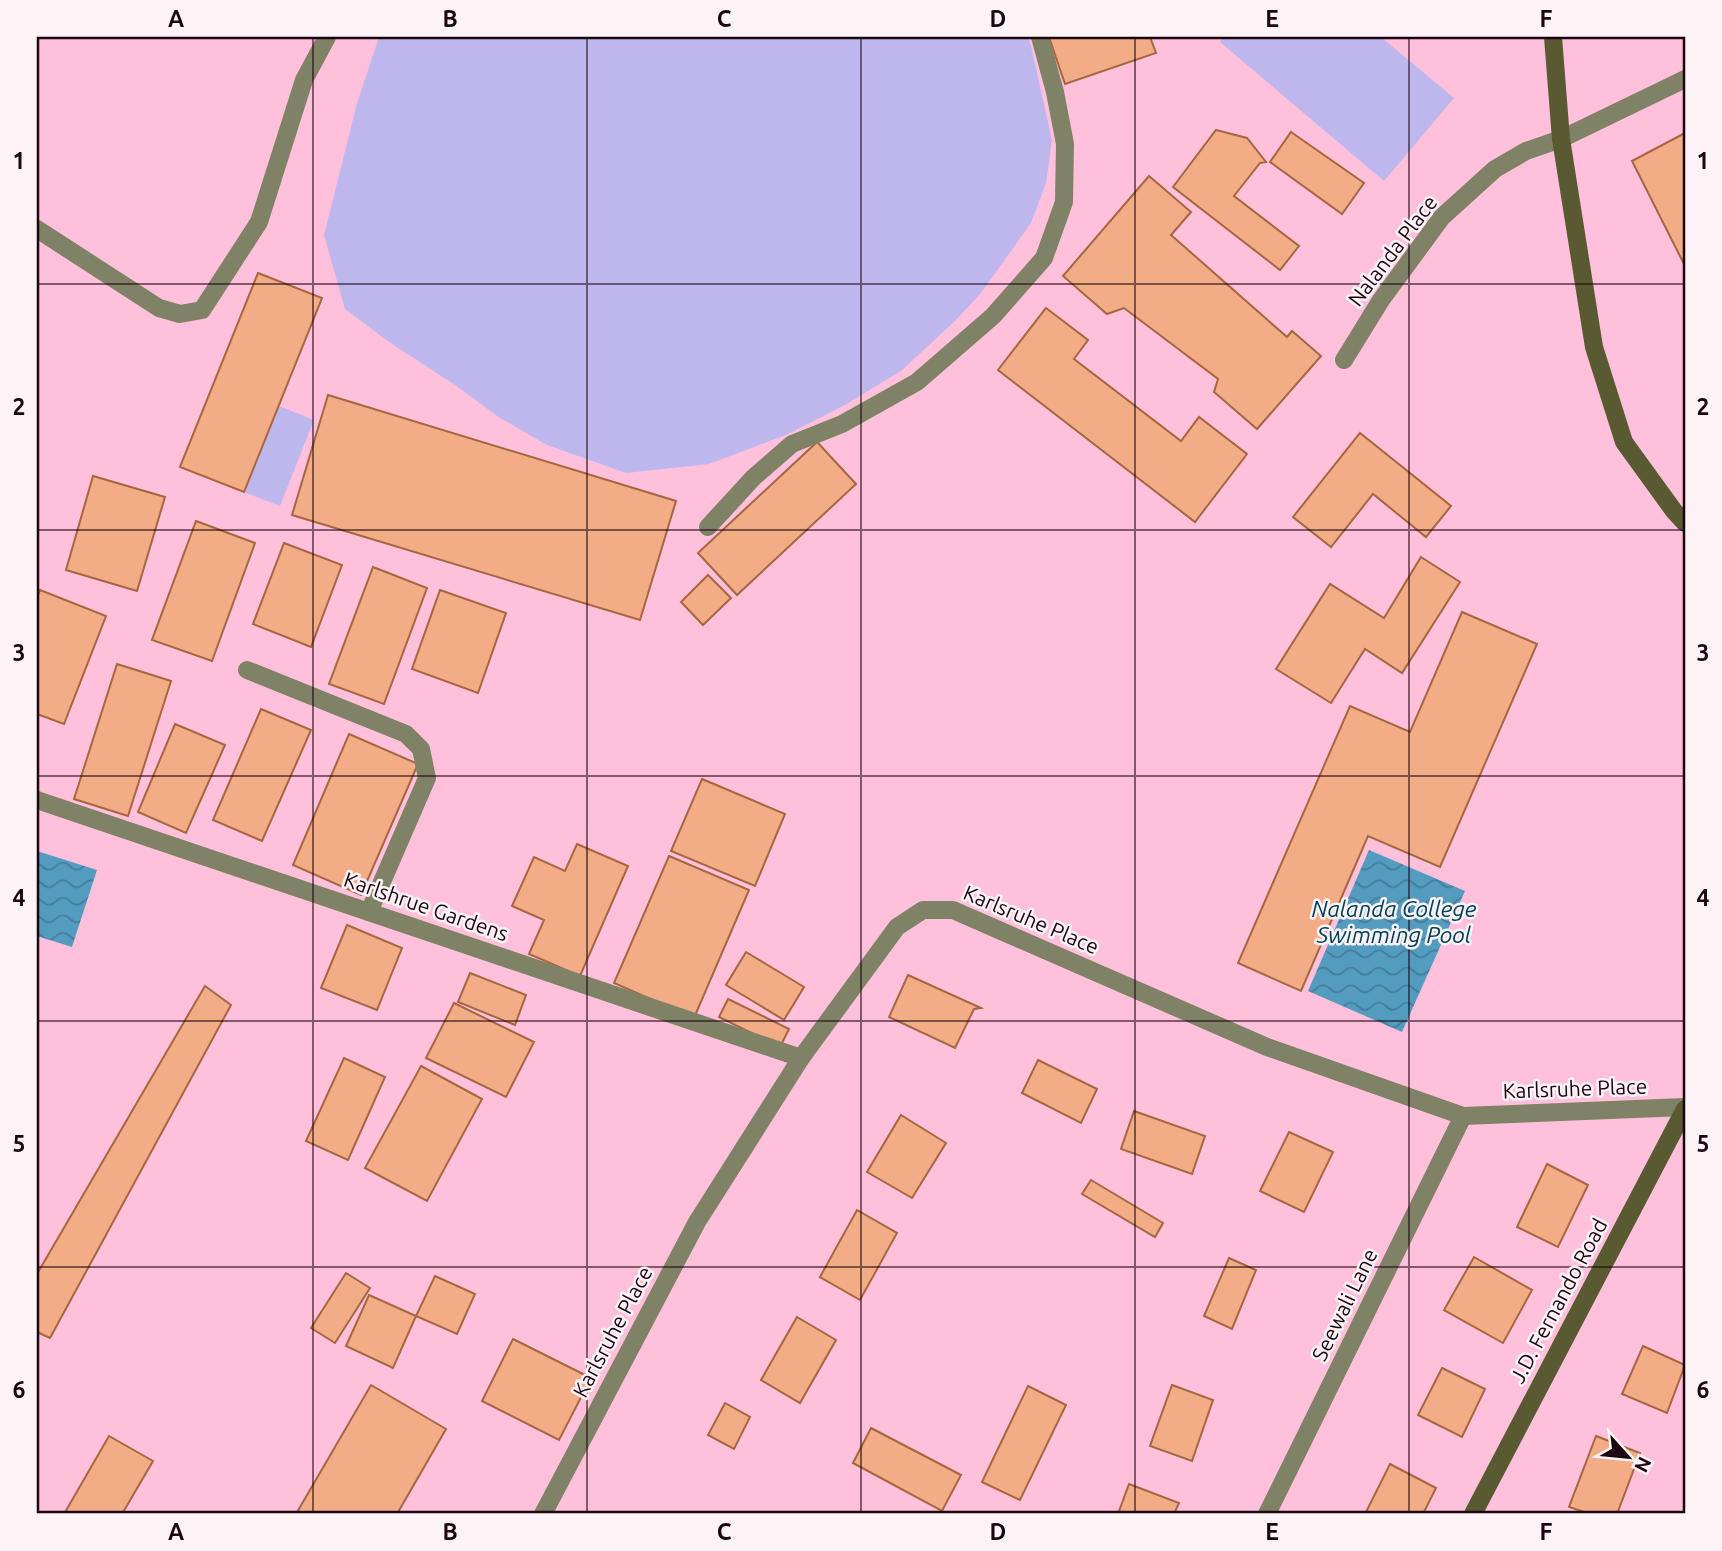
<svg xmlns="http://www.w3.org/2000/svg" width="1722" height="1551" font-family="Ubuntu,sans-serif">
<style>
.pitch{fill:#beb7ee}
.water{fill:url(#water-waves)}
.building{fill:#f3ad86;stroke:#a66640;stroke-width:2}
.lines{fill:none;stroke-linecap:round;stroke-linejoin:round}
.street{stroke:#808266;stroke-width:18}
.secondary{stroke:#595a31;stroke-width:18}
.grid{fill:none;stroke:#1c0410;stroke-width:2;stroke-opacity:0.55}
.labels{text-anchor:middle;stroke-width:5;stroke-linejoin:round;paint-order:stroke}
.street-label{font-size:21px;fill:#1c0410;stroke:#fbf3f6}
.water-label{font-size:23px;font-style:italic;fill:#00425a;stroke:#fbf3f6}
.neatline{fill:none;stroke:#1c0410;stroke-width:2.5}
.grid-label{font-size:23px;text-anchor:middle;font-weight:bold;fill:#1c0410}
</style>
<defs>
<pattern id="water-waves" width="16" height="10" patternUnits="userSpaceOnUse" patternTransform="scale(1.75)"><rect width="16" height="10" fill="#539cbf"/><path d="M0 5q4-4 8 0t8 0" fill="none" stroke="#447d9a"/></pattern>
</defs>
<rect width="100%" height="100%" fill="#fec0db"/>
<g class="pitch">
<polygon points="379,37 1029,37 1052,140 1046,183 1031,223 981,293 955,321 901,371 845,405 786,435 709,464 626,473 547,445 500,418 455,385 389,342 345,309 324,235 357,103"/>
<polygon points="1224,37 1381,37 1454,98 1384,181 1220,42"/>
<polygon points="279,406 314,420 280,506 244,492"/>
</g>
<g class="water">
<polygon points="1369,850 1465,891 1402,1032 1308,991"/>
<polygon points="37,851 97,870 72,947 37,936"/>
</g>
<g class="building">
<polygon points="1049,37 1150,37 1156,53 1065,84"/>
<polygon points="1216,130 1247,138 1266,162 1260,163 1234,196 1299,246 1280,270 1173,187"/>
<polygon points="1291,132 1364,183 1342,214 1270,162"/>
<polygon points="1685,133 1685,266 1632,161"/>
<polygon points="1149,176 1191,212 1171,235 1287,337 1292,331 1321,356 1257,429 1214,392 1218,379 1124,308 1107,314 1063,276"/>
<polygon points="258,273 322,298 244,492 180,467"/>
<polygon points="1046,308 1088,340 1074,359 1181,441 1199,417 1247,454 1195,522 998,370"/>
<polygon points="328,395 676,501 640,620 292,515"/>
<polygon points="1360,433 1451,506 1426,537 1373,494 1331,547 1293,517"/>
<polygon points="817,442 856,484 737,595 698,553"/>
<polygon points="93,476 165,497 137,591 66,570"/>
<polygon points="196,521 255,543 212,661 152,640"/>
<polygon points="284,543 342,565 311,647 253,624"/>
<polygon points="1421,557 1460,582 1402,673 1365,649 1331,703 1276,669 1330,584 1384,618"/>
<polygon points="373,567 427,588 384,704 329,684"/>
<polygon points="708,575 731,598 703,625 681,602"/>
<polygon points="40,590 106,616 64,724 37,714 37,598"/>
<polygon points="440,590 506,613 478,693 412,669"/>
<polygon points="1462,612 1537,644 1440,867 1368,836 1301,991 1238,963 1350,706 1410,732"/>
<polygon points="117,664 171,681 128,816 74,799"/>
<polygon points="261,709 311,730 262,841 213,820"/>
<polygon points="175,724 225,745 186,833 138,812"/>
<polygon points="349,734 418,764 361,895 293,865"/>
<polygon points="702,779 785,814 755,886 671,851"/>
<polygon points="577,844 628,866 580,976 529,954 544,920 512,906 534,857 565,871"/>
<polygon points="669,856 749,890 694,1018 614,983"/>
<polygon points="347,925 402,948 377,1010 321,988"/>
<polygon points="746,952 804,987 784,1020 726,985"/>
<polygon points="470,973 526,995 515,1025 458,1002"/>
<polygon points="908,975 981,1008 974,1009 955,1048 889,1017"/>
<polygon points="205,986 231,1005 50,1338 37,1332 37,1274"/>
<polygon points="728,999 789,1029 780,1047 719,1017"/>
<polygon points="454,1003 534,1042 506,1097 426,1058"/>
<polygon points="344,1058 385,1077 348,1160 306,1141"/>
<polygon points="1038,1060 1097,1089 1081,1123 1022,1093"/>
<polygon points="421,1066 482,1099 427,1201 365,1168"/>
<polygon points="1134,1111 1205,1136 1192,1174 1121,1149"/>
<polygon points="901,1115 946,1143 912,1198 867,1172"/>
<polygon points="1289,1132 1333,1152 1304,1212 1260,1191"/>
<polygon points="1547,1164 1588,1185 1558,1247 1517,1227"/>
<polygon points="1091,1180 1163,1223 1155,1237 1082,1194"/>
<polygon points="857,1210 897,1233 860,1300 820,1277"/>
<polygon points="1474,1257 1532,1290 1503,1343 1444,1310"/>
<polygon points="1229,1258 1256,1270 1232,1329 1204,1316"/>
<polygon points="346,1273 370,1288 335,1343 311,1328"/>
<polygon points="435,1276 475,1294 457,1334 416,1316"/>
<polygon points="369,1295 416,1316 393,1368 346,1346"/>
<polygon points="797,1317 836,1340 800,1403 761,1380"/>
<polygon points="513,1339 591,1378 559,1440 482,1401"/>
<polygon points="1643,1346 1685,1365 1667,1413 1622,1394"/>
<polygon points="1442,1368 1485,1389 1462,1437 1418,1415"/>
<polygon points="371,1385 446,1429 397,1514 296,1514"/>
<polygon points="1172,1385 1213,1400 1192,1461 1150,1446"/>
<polygon points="1028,1386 1066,1405 1020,1500 982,1482"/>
<polygon points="725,1403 750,1417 734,1449 708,1435"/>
<polygon points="871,1428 961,1475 942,1511 853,1463"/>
<polygon points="109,1436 153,1461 122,1514 64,1514"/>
<polygon points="1596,1436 1640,1453 1617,1514 1590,1514 1569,1507"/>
<polygon points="1390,1464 1436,1488 1423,1514 1365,1514"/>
<polygon points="1129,1484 1179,1503 1174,1514 1118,1514"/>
</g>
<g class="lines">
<g class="street">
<polyline points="37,229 159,308 180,314 202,310 259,222 304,80 327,37"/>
<polyline points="1344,360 1381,300 1442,217 1495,169 1526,151 1561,139 1685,79"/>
<polyline points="708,527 753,478 792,444 842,424 917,382 993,316 1044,258 1064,202 1065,144 1055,92 1040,37"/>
<polyline points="247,670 406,734 421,749 427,778 369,912"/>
<polyline points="37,800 801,1058"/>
<polyline points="543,1514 697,1222 801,1058 897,927 923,910 953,910 1267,1047 1463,1116 1685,1107"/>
<polyline points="1267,1514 1463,1116"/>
</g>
<g class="secondary">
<polyline points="1553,37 1561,139 1594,347 1624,442 1674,511 1685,523"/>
<polyline points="1473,1514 1685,1109"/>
</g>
</g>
<path class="grid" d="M313,37v1477M587,37v1477M861,37v1477M1135,37v1477M1409,37v1477M37,284h1648M37,530h1648M37,776h1648M37,1021h1648M37,1267h1648"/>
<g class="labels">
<g class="street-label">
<text transform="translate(1393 251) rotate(-53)" y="7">Nalanda Place</text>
<text transform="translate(426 907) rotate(19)" y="7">Karlshrue Gardens</text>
<text transform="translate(1031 920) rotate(23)" y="7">Karlsruhe Place</text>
<text transform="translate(1575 1089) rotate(-2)" y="7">Karlsruhe Place</text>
<text transform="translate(1559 1301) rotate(-62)" y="7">J.D. Fernando Road</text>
<text transform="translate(1345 1305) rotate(-64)" y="7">Seewali Lane</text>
<text transform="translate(613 1332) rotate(-62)" y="7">Karlsruhe Place</text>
</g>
<g class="water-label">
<text x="1394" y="917">Nalanda College<tspan x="1394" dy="26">Swimming Pool</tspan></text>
</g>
</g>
<rect width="1722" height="1551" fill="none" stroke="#fbf3f6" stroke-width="77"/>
<g transform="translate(1628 1457) rotate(117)" stroke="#fbf3f6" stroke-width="5" paint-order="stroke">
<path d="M0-5L12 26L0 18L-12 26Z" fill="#1c0410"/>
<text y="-10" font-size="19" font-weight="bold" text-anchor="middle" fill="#1c0410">N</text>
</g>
<rect x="38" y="38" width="1646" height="1474" class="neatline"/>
<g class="grid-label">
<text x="176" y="27">A</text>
<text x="450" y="27">B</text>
<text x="724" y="27">C</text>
<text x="998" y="27">D</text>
<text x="1272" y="27">E</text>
<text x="1546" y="27">F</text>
<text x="19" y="169">1</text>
<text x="1703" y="169">1</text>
<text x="19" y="415">2</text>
<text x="1703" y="415">2</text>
<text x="19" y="661">3</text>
<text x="1703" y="661">3</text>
<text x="19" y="906">4</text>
<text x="1703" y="906">4</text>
<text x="19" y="1152">5</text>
<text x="1703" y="1152">5</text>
<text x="19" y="1398">6</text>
<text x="1703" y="1398">6</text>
<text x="176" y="1540">A</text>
<text x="450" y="1540">B</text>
<text x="724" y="1540">C</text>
<text x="998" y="1540">D</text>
<text x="1272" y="1540">E</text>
<text x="1546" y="1540">F</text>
</g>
</svg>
